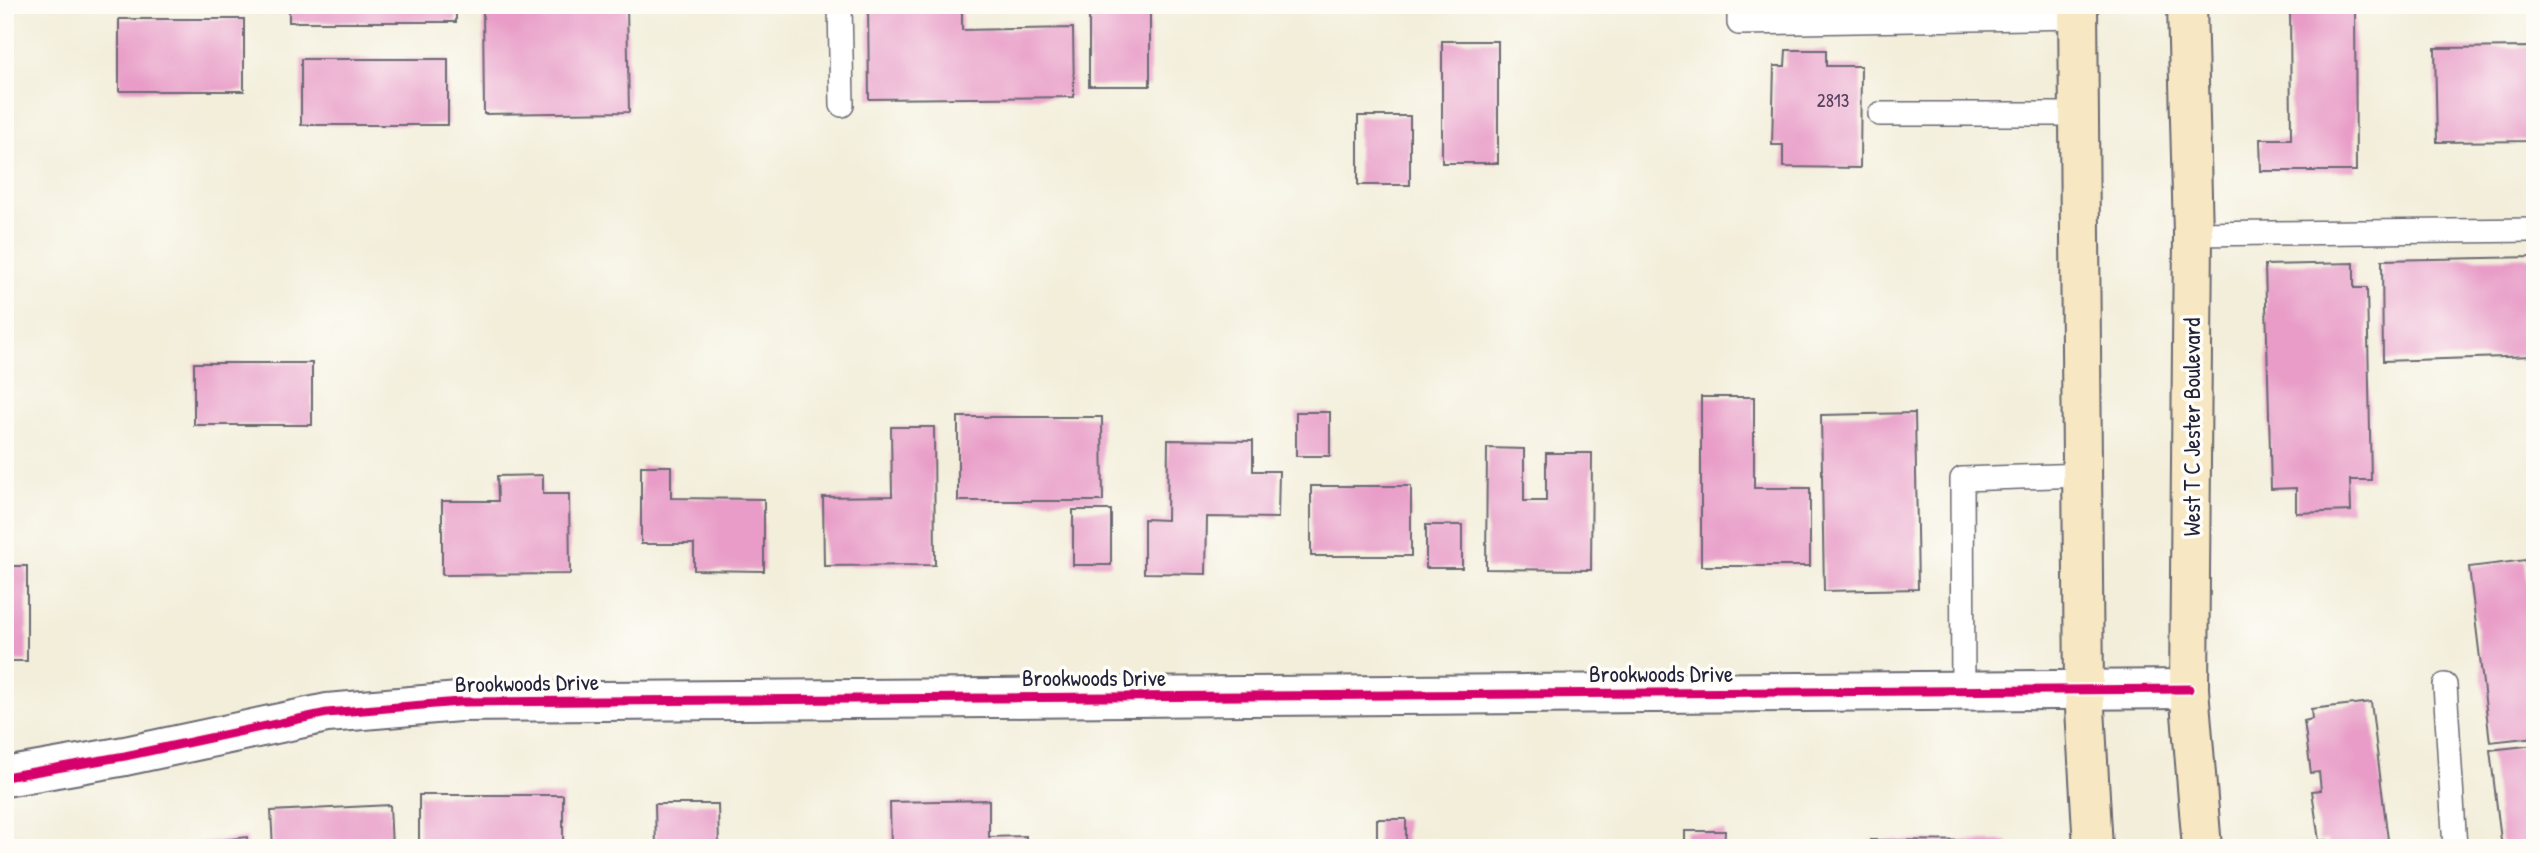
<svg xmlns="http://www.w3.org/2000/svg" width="2540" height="853" font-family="'Patrick Hand',sans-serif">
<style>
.building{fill:#e89cc7}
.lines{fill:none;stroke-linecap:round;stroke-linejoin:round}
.lane-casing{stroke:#6b6973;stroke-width:26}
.street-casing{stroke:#6b6973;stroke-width:42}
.secondary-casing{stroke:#6b6973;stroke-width:42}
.lane{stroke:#fff;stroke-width:23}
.street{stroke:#fff;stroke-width:38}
.secondary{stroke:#f7e8c3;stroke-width:38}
.cycleway-casing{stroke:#fdfcf7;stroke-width:13}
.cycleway{stroke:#d6006c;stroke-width:9}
.labels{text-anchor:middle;stroke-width:7;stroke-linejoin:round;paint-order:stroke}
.number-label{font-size:19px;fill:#54405e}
.street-label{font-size:23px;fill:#22223b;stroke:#fdfcf7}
</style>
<rect width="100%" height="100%" fill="#fdfcf7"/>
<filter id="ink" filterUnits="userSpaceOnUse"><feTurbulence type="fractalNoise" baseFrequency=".0143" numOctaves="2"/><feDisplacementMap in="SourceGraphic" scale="14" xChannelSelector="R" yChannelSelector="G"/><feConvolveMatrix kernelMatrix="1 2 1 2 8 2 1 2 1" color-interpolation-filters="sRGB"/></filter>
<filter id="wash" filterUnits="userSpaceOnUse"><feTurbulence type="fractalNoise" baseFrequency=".00686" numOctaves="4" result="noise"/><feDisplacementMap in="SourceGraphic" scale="28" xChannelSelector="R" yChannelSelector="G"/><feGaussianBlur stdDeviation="1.57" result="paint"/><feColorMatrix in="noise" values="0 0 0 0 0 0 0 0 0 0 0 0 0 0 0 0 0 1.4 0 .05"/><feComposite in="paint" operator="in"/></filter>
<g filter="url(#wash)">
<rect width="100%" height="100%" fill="#f3eeda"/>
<g id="blocks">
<g class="building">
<rect x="289" y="5" width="167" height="17"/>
<polygon points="627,5 629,112 484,114 483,7"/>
<polygon points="868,5 962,5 962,30 1073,28 1074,97 869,99"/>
<rect x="1089" y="5" width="61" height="81"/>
<polygon points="2290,5 2355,5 2356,171 2261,171 2260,139 2291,139"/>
<rect x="119" y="19" width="125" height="72"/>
<rect x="1442" y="41" width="56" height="122"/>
<polygon points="2535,47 2535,141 2437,142 2435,48"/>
<polygon points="1786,50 1826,50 1826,66 1861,66 1860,168 1783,167 1783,145 1772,145 1774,66 1785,66"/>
<rect x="301" y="59" width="147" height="66"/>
<rect x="1358" y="116" width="52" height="69"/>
<polygon points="2535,257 2535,356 2383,361 2382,260"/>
<polygon points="2354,263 2354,288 2367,288 2371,480 2350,480 2351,511 2296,513 2296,488 2271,489 2265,265"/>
<rect x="194" y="363" width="118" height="62"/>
<polygon points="1701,397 1754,397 1754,488 1810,488 1810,566 1701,566"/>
<rect x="1296" y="412" width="34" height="44"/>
<polygon points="1915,413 1918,589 1824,591 1821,415"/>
<polygon points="958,417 1102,417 1103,501 958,501"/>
<polygon points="891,427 934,427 935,565 824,566 823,497 892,496"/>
<polygon points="1168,440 1253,441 1253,471 1279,471 1278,518 1207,517 1206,574 1144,573 1144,519 1167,520"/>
<polygon points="1487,448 1524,449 1524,501 1546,501 1546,453 1592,453 1591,570 1486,569"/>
<polygon points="641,466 671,466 671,498 764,499 764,571 694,570 694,544 641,544"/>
<polygon points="543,475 543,494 569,494 570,574 442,575 442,501 498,501 497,476"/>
<rect x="1311" y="486" width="100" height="70"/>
<rect x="1073" y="510" width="38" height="55"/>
<rect x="1426" y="525" width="36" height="43"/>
<polygon points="2525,560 2528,584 2535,583 2535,737 2490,742 2469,567"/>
<rect x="5" y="566" width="22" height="95"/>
<polygon points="2371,702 2389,848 2328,848 2327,840 2319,841 2312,791 2321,790 2319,772 2311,773 2304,721 2312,719 2311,709"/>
<polygon points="2535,745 2535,848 2502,848 2490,750"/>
<rect x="419" y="795" width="144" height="53"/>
<polygon points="989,800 989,837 1026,836 1026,848 891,848 890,802"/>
<polygon points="655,804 718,804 719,848 656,848"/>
<polygon points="390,805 392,848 273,848 271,811"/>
<rect x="1377" y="819" width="29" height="29"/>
<polygon points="1685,831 1725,831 1724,848 1685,848"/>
<polygon points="247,837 248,848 171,848 171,846"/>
<polygon points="1870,840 2008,841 2008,848 1870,848"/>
<polygon points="1054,843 1087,844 1086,848 1054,848"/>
<rect x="1558" y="843" width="102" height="5"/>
</g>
</g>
</g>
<g filter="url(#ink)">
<use href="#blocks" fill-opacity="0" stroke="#6b6973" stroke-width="2"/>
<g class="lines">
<g class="lane-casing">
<g id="lane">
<polyline points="840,5 842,105"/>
<polyline points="1739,5 1739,23 2078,17"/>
<polyline points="1880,114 2080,114"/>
<polyline points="2193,234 2535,230"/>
<polyline points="2445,685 2455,848"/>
<polyline points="1963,692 1962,479 2083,475"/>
</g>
</g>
<g class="street-casing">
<polyline id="street" points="5,777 125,756 327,713 459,702 2189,689"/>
</g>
<g class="secondary-casing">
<g id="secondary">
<polyline points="2078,5 2084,691 2093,848"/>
<polyline points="2187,5 2193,234 2189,689 2202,848"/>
</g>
</g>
<use href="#lane" class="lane"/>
<use href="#street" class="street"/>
<use href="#secondary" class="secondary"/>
<g class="cycleway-casing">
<polyline id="cycleway" points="5,777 125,756 327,713 459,702 2189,689"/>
</g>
<use href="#cycleway" class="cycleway"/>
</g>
</g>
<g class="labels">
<g class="number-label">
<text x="1833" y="107">2813</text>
</g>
<g class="street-label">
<text transform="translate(2192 427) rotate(-90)" y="8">West T C Jester Boulevard</text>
<text x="1661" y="682">Brookwoods Drive</text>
<text x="1094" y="686">Brookwoods Drive</text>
<text transform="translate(527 683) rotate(-1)" y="8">Brookwoods Drive</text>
</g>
</g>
<rect width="2540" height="853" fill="none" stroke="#fdfcf7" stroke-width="28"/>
</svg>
